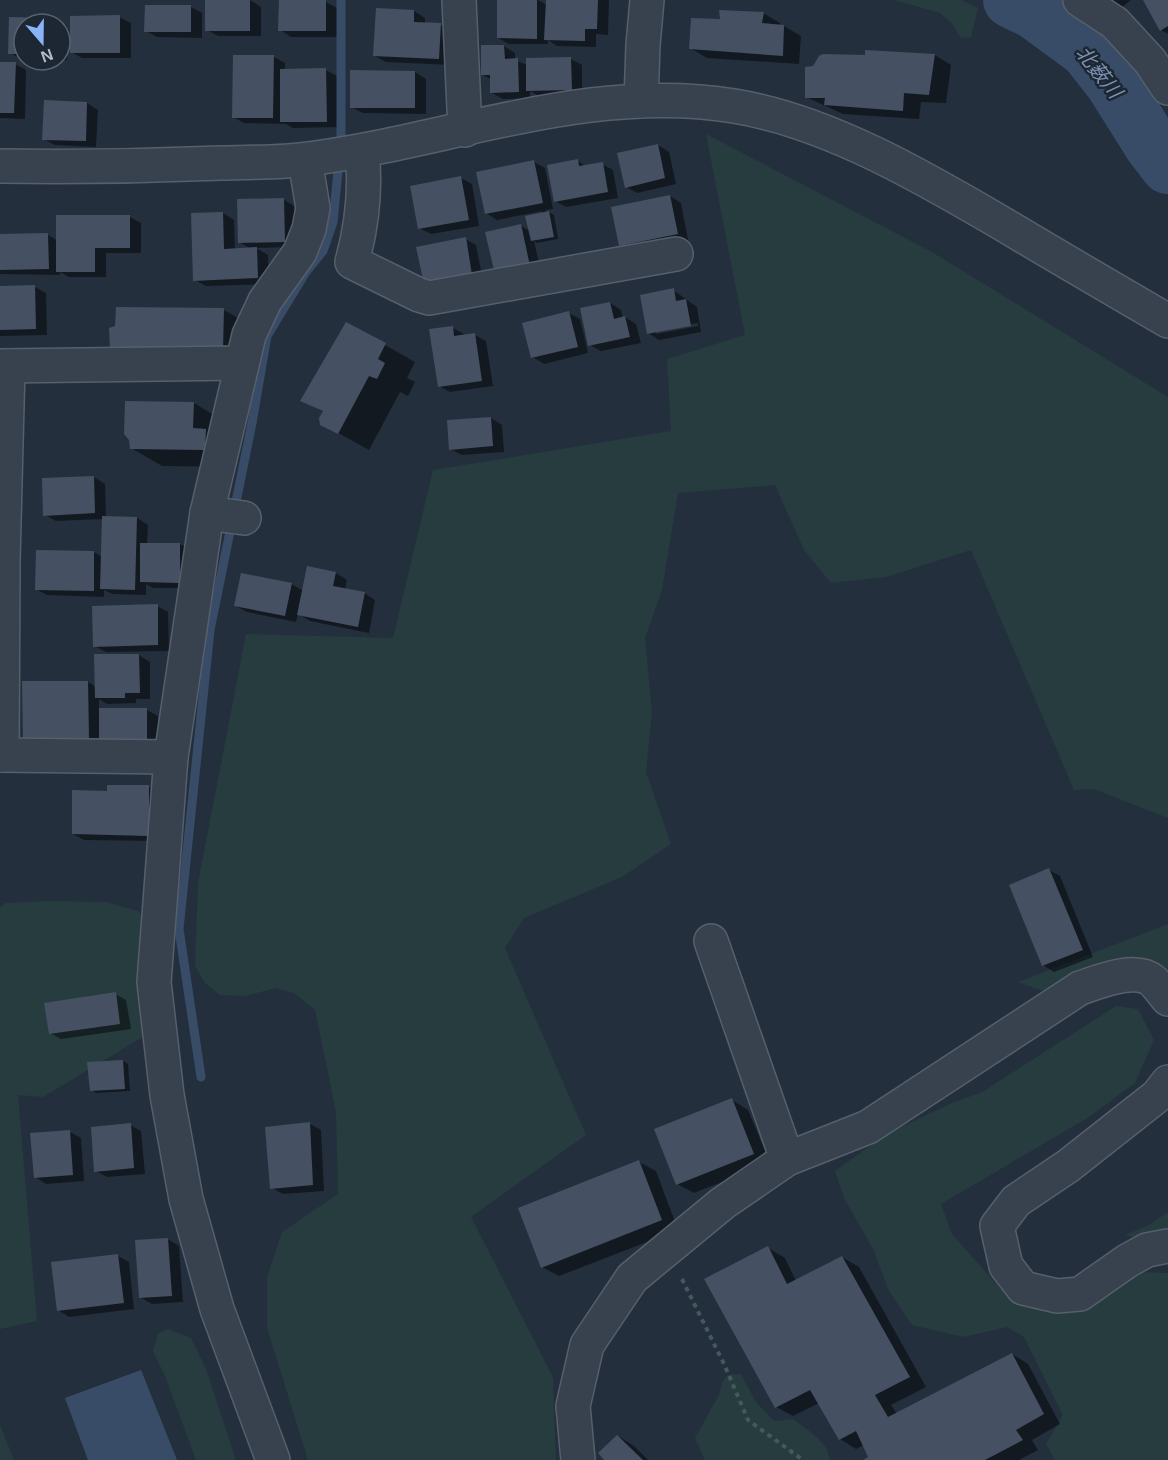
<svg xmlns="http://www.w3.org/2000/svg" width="1168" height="1460" font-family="Helvetica,'Noto Sans JP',sans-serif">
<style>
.green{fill:#263c3f}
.water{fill:#394c67}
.shadow{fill:#0007;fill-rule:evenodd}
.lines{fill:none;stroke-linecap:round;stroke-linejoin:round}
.stream{stroke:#394c67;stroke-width:9}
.river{stroke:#394c67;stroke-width:56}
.building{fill:#455162}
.minor-casing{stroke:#565f6c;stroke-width:36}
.path{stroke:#44595c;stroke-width:4;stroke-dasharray:4.5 4.5;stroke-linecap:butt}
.minor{stroke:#38414e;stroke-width:33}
.labels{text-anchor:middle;stroke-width:5;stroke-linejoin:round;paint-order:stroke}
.water-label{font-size:20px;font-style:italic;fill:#7c92b1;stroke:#1d2633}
</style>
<rect width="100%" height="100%" fill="#242f3e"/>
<g class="green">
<polygon points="894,0 961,0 978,8 971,37 961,38 950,21 940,13"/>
<polygon points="706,134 932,252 1168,397 1168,818 1094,789 1074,790 971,550 886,577 831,583 804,550 775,485 678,493 662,590 645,638 652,712 646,772 671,844 622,877 524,918 505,948 586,1135 471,1217 553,1377 556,1460 308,1460 267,1328 267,1277 282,1232 338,1194 336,1112 315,1010 294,993 276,988 245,996 220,995 205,983 195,966 198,883 246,634 393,638 433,470 671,431 667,359 745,335"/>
<polygon points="48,901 106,902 138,911 158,936 171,1020 43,1097 18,1095 37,1321 0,1329 0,908 6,903"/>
<polygon points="1168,924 1168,979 1068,978 1043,991 1018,982"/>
<polygon points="1116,1006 1138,1009 1154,1040 1135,1083 1089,1117 941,1204 952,1234 1000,1288 1062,1301 1110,1271 1168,1273 1168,1460 1055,1460 1046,1444 1063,1415 1024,1337 1007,1327 963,1337 912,1325 889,1291 873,1249 844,1198 835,1171 888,1133 952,1103 982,1092"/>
<polygon points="1168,1212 1168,1248 1125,1235 1149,1225"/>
<polygon points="168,1329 191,1338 206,1369 236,1460 196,1460 165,1376 153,1351 158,1334"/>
<path d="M741,1374l15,28 18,19 19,-2c14,11 35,22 37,41h-125l-10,-22 24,-43 3,-13 6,-7z"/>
<polygon points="0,1425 14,1460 0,1460"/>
</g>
<polygon class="water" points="141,1370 177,1460 88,1460 65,1398"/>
<g class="shadow">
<polygon points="250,0 261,7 261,36 218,36 207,30"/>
<polygon points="498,0 538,0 547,5 577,0 609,0 608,35 596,34 596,47 557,46 548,40 548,44 509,44 498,38"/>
<polygon points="1102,0 1131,0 1117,11"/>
<polygon points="1147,0 1168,0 1168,34 1161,30"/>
<polygon points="326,2 337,8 337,37 291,37 280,30"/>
<polygon points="191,7 202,13 202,38 157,37 146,31"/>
<polygon points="414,11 425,18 425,24 440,25 452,31 450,65 386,62 375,56"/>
<polygon points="763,13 780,23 780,26 784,26 801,36 799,64 707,58 690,48 721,20"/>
<polygon points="119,17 131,23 131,58 82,58 71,52"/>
<polygon points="10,18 56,19 67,26 67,60 53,60 60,60 60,24 24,24 24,60 10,53"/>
<polygon points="504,46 515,53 515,60 527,65 571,59 582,65 582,96 539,96 530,91 530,98 503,99 492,93 492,80 483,75"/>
<polygon points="935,55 951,65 946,103 921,102 919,119 843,114 806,97 806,68"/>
<polygon points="274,57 285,63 285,70 326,70 337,76 337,127 293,128 286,124 244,123 233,117"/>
<polygon points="0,63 15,64 26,70 25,119 0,118"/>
<polygon points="415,72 426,79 426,114 363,113 351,107"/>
<polygon points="46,102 87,103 98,110 96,147 55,145 44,139"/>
<polygon points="658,145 669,152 676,184 637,193 626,187"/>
<polygon points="578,161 587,167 602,164 613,170 618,198 566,207 555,201"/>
<polygon points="534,162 545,168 553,209 545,210 554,215 558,239 537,243 534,241 541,272 507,279 521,226 530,231 543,214 542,211 497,220 486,213"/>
<polygon points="461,178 472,184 479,226 431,234 419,228"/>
<polygon points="670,196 681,203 688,240 631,252 620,246"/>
<polygon points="283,199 294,206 295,247 256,248 268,255 269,284 206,286 195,280 223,213 234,220 235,250 251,249 239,242"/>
<polygon points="130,217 141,223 141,253 106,253 106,277 69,277 60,272 60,275 0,274 0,235 48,235 58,241"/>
<polygon points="465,239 476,245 483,280 436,289"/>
<polygon points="35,287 46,293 47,335 0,336 0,288"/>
<path d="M673,290l24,17 4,25 -42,8 -11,-7zM698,323v3l-42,8v-3z"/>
<polygon points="610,303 621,310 623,318 625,317 636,324 641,343 601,351 590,345"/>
<polygon points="224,310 254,327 253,368 145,368"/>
<polygon points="569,313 580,319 588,353 544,364 533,357"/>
<polygon points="453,328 464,334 464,336 475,335 486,341 493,386 450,392 439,386"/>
<polygon points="385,345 415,362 407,378 415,382 408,396 400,392 369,450 322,424 324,412 302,400"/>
<polygon points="126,403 194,403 224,421 236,448 235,467 162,466 131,448"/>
<polygon points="491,418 502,425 504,452 462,455 450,449"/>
<polygon points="94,477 105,484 106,517 137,518 148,525 147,544 180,544 191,550 191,588 153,588 146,584 146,595 113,594 104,590 104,597 47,595 36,589 94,552 102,557 104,519 56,521 45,515"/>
<polygon points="336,573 347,580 345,589 364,593 375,600 369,633 310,621 298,614 296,622 247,612 236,606 291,584 304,591"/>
<polygon points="157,606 168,612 169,651 106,652 94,646"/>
<polygon points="139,655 150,662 150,699 136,699 136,703 107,704 99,699 99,710 147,710 158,716 158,746 35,745 88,682 96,687"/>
<polygon points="149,787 160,793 159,841 84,840 73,834 108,793"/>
<polygon points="1049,870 1060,876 1093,957 1054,972 1043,965"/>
<polygon points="115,994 126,1000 131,1029 61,1039 50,1033"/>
<polygon points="123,1061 128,1064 130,1091 96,1093 91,1090"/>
<polygon points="732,1100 748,1110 770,1163 694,1193 677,1184"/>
<polygon points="310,1124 321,1130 324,1191 283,1194 272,1188"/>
<polygon points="130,1125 141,1131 145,1174 107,1177 96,1171"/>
<polygon points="70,1132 81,1138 84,1181 46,1184 35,1177"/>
<polygon points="639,1162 656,1171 678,1230 559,1276 542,1267"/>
<polygon points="168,1239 179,1246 183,1302 152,1304 140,1297"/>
<polygon points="768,1248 785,1258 796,1281 842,1257 859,1267 926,1387 891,1405 897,1414 1012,1354 1028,1364 1060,1424 1032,1440 1038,1450 1019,1460 867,1460 870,1458 864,1445 856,1449 840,1439 819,1403 793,1416 776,1407"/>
<polygon points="118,1256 129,1262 134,1309 69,1317 58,1310"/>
<polygon points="618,1436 634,1446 648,1460 606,1460"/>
</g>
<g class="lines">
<g class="stream">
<polyline points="341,148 341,0"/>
<polyline points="201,1077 179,929 210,630 252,423 267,336 306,272 323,251 333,222 339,161"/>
</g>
<polyline class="river" points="1011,0 1034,11 1087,50 1113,83 1152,145 1168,166"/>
</g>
<g class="building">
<rect x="205" y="0" width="45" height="31"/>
<polygon points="279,0 326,0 326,31 278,31"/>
<polygon points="497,0 537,0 537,39 497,38"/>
<polygon points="546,0 598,0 597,29 585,29 585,41 544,40"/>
<polygon points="1143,0 1168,0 1168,26 1160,31"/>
<polygon points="145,5 191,5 191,32 144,32"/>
<polygon points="376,8 414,10 414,22 441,23 439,59 373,56"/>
<polygon points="719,10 764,12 762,23 784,25 783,56 689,49 691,18 720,19"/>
<polygon points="120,15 120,53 70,53 70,16"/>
<polygon points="9,17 56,18 56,24 24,24 24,54 8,54"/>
<polygon points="481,45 504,45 505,59 518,58 519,92 490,93 490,75 481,75"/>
<polygon points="865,50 935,54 929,95 904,93 903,111 824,105 825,98 805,98 805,67 813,66 819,56 823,54 865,55"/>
<polygon points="233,55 274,55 273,118 232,118"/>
<polygon points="571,57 572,90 526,91 526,58"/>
<polygon points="0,62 16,62 14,113 0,113"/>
<polygon points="326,68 327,122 280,122 280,69"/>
<polygon points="350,70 415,71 415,108 350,108"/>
<polygon points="44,100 87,102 86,141 42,140"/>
<polygon points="658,144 665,178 625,188 617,153"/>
<polygon points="578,159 579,166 603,162 608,192 554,202 547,165"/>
<polygon points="534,160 543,203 485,214 476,172"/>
<polygon points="461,176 469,220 418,229 410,186"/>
<polygon points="670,195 678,234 619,246 611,207"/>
<polygon points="284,198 285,242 238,243 237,199"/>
<polygon points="549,211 554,237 531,241 525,216"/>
<polygon points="223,212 224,249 257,247 258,278 193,281 191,213"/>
<polygon points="56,215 130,215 130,248 95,248 95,272 56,272"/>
<polygon points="521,224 530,266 495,274 485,232"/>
<polygon points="48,233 49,269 0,270 0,234"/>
<polygon points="466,237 472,275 424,284 416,247"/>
<polygon points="35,285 36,329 0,330 0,286"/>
<polygon points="674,288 676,301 686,299 691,326 647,334 640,295"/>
<polygon points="610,302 614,319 625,316 630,337 588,346 580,308"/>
<polygon points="116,307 224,308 223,351 110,349 109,328 115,326"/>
<polygon points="569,311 578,347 531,358 522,323"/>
<polygon points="346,322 386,343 378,359 385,363 377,379 369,376 338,434 320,425 319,418 323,411 300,401"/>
<polygon points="453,326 454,336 475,333 482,381 438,387 429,329"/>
<polygon points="125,401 194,402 193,428 206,429 205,450 130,449 129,440 124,434"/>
<polygon points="491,417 493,446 449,450 447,420"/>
<polygon points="94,476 95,513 43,516 42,478"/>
<polygon points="102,516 137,517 135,590 100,589"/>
<polygon points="140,543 180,543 180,583 140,582"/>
<polygon points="36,550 94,551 94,591 35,590"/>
<polygon points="307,566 336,572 333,586 365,592 358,627 297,615"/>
<polygon points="241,573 292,583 285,616 234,606"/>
<polygon points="158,604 158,645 93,647 92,606"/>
<polygon points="94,654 139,654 140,693 125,693 125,698 95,698"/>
<polygon points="22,681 88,681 89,739 23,739"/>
<rect x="99" y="708" width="48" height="32"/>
<polygon points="107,785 149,785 149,836 72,834 72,790 107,791"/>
<polygon points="1049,868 1083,950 1042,966 1009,885"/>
<polygon points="116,992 120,1024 49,1034 44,1003"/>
<polygon points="123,1060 125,1089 90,1091 87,1062"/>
<polygon points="732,1098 754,1154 676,1185 654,1129"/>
<polygon points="310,1122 313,1185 270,1189 265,1127"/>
<polygon points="131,1123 134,1168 94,1172 91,1127"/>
<polygon points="70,1130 73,1175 34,1178 30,1133"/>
<polygon points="639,1160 662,1220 541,1268 518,1208"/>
<polygon points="168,1238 172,1296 139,1298 135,1240"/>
<polygon points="768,1246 787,1284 842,1256 910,1377 875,1395 888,1417 1012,1353 1044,1414 1016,1430 1023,1440 985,1460 863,1460 868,1457 856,1431 839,1440 810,1390 775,1408 704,1279"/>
<polygon points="118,1254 124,1303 57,1311 51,1262"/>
<polygon points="617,1435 643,1460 604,1460 598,1453"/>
</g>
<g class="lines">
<g class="minor-casing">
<g id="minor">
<polyline points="459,0 465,130"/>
<polyline points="1080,0 1115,23 1150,61 1168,88"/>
<polyline points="641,101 643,45 647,0"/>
<path d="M362,151c4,37 0,75 -10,111l67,33 10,3 247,-44"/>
<path d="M0,166c74,1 148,0 222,-3 28,-1 58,0 86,-4 141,-18 282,-77 426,-53 93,15 189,71 269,118 55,33 110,65 165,97"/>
<polyline points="0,366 242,363"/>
<polyline points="207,513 244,518"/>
<polyline points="0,755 171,757"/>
<polyline points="2,755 3,561 8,366"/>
<polyline points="711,941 787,1159"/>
<polyline points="1168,1082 1157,1096 1068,1166 1016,1201 997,1226 1006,1266 1023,1288 1057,1296 1080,1294 1127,1261 1147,1250 1168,1246"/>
<polyline points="273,1460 217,1309 186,1199 167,1095 154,982 171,757 207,513 249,335 265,301 300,252 309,229 313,208 305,160"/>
<path d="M578,1460l-5,-54 14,-61 45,-67 91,-75 64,-44 81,-32 212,-139c19,-6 55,-22 73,-7 5,5 10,12 15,18"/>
</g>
</g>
<polyline class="path" points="682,1279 724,1364 748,1420 803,1460"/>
<use href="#minor" class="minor"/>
</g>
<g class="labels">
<g class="water-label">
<text transform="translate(1099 72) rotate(51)" y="7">北薮川</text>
</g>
</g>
<g transform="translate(42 42) rotate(160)"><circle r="28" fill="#1d2633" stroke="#59626f" stroke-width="1.5"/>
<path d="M0-4.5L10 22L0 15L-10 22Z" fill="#8ab4f8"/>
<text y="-9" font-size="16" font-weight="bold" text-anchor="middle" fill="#b4bcc9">N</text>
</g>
</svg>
